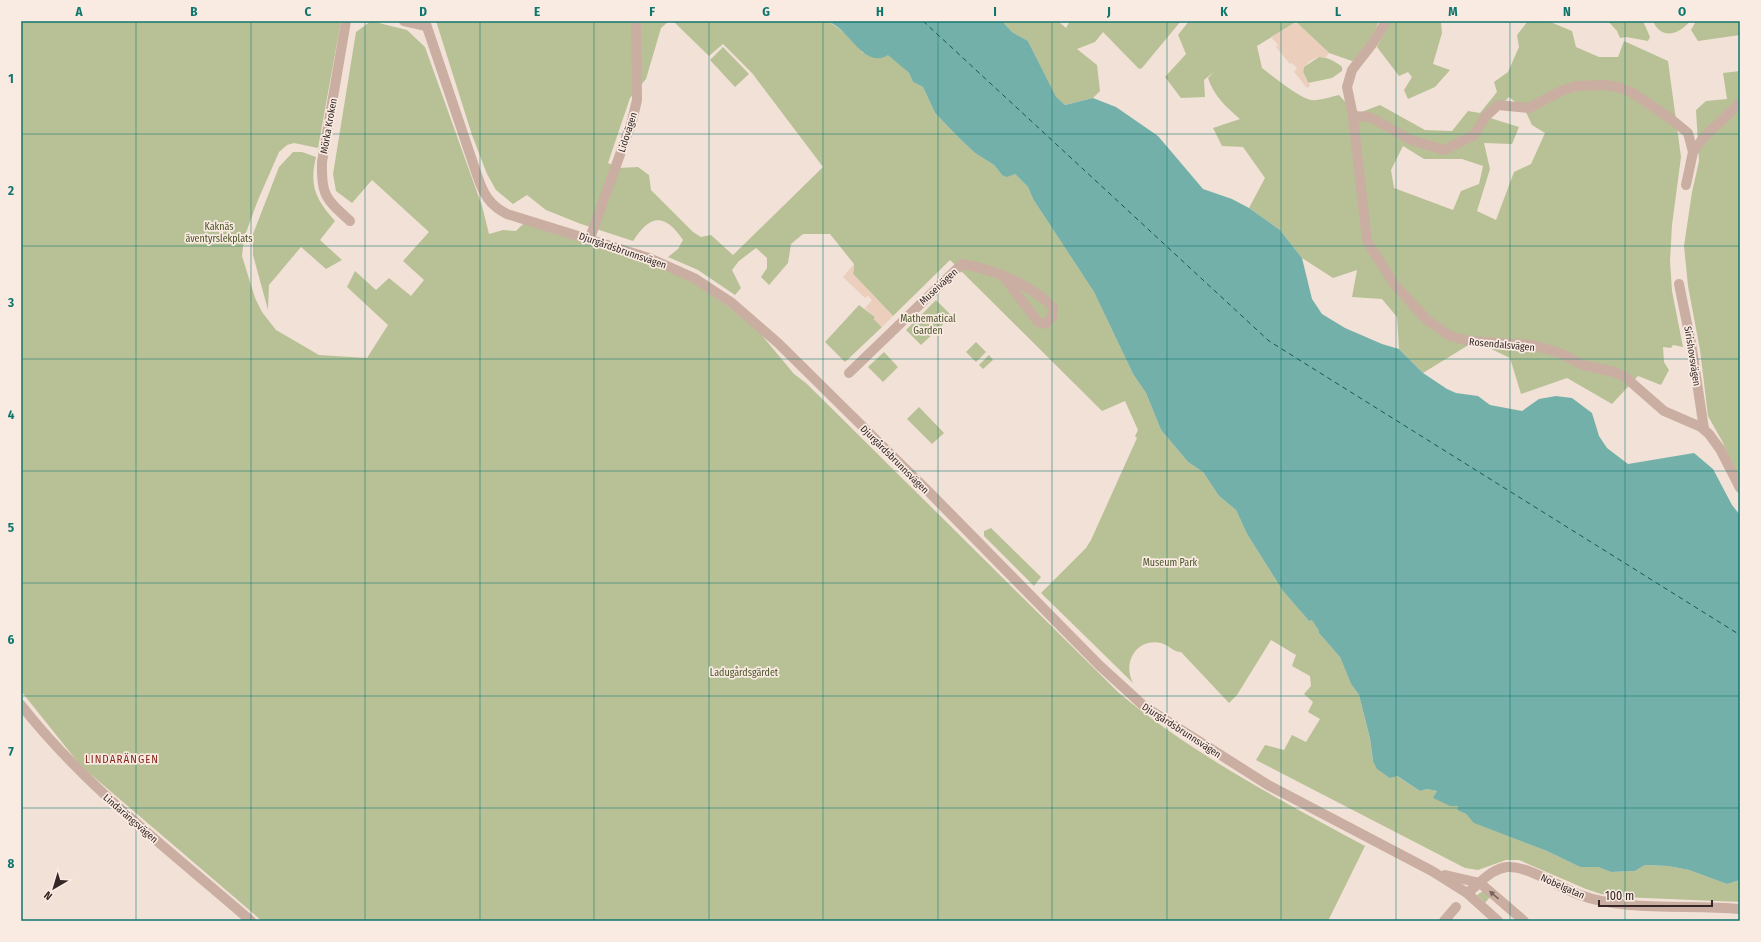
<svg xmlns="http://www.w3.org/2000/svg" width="1761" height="942" font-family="'Fira Sans Condensed',sans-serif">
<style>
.green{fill:#b8c196;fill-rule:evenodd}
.plaza{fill:#ebcfbc}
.water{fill:#74b0aa}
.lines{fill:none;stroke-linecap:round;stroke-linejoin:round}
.ferry{stroke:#195752;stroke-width:1;stroke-dasharray:5 4;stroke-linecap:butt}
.minor{stroke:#caaea2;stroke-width:10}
.oneway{fill:#78645d}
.grid{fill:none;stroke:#0f766e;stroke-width:1;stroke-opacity:0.55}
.labels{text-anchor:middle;stroke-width:3.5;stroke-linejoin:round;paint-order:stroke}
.street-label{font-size:10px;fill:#342725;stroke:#f9ebe2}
.park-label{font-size:10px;fill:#495327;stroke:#f9ebe2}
.neighbourhood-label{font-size:11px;letter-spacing:1px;fill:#86251a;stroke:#f9ebe2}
.neatline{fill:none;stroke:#0f766e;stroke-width:1.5}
.grid-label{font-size:13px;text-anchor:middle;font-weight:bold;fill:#0f766e}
</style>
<rect width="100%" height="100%" fill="#f2e1d6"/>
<g class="green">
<path d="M21,21h320l-23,127 -24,-5 -7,2 -8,7 -21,48 -14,38 -2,18 13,42 7,14 14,18 43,25 48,3 21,-33 -41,-38 8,-16 21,19 13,-12 22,18 13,-16 -21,-19 26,-29 -57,-52 -20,23 -16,-12 -3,-17 23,-142 15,-11 36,9 18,17 57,159 7,28 14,-4 13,1 8,-8 132,41 40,20 43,30 21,19 34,41 12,9 313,310c75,62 161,107 246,153l-37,75h-1066l-181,-155 -60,-75z"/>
<path d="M436,21h233l-8,7 -15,51 -16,19 -22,65 11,5 19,-1 11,8 2,15 42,42 8,5 10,-2 22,20 90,-88 -71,-94 -29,-29 -14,12 -36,-35h155l17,12 18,20 25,1 21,19 4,9 10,5 12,26 24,25 16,15 19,12 8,10 13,-1 13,13 5,12 61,93 39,82 13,19 15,37 27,32 15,10 16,24 17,14 11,24 36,57 26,30 3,-2 7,12 -1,1 22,25 11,27 8,11 11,45 3,21 47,30 7,-2 10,2 -3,7 24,8 -1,4 9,4 9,9 72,28 33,16h18l13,5 24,-1 10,-6 23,1 21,4 38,14 13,-4v22l-119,-5 -20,-3 -15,-5 -67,-29h-13l-28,10 -13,-2 -209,-108 9,-15 19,5 8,-15 14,7 14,-23 -12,-7 5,-10 -9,-8 7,-8 -1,-10 -18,-10 4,-11 -25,-15 -34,55 -8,8 -48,-51c-8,0 -12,-7 -20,-9 -24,-5 -39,19 -28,40l-92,-90 45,-45 5,-8 46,-102 -2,-2 3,-6 -13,-29 -23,10 -152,-151 -57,56 -40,-42 1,-10 -24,-30h-27l-12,10 -3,19 -19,22 -8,-8 6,-9v-10l-11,-10 -17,13 -7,9 9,18 -6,7 -37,-25 -30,-13 10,-8 5,-9c-19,-28 -33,-25 -50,1l-52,-17 -35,-14 -19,-15 -14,9 -17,-14 -9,-16 -15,-39z"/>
<polygon points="1002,21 1058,21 1066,28 1070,21 1181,21 1142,68 1139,69 1103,32 1095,42 1077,49 1097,65 1100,91 1093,98 1065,105 1056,98 1028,41 1012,32"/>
<path d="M1189,21h190c-4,10 -17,37 -27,40l-23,-8 -33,-31 -39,24 5,22c9,7 38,30 49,32 8,1 19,-3 28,-5l17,19 24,-9 45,25 27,1 16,-20 12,2 17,-21 -3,-10 14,-10 11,-25 -2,-12 11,-14h20l24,10 4,16 23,10h19l6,-16 44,20 13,96 -9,68 -2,36 2,30 11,56 -10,-2 -2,3 -8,-1 1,15 5,8 -8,15 -23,-9 -26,28 -45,-26 -46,16 -11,-36 -35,-17 -52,32 -24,-24 -2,-32 -15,-18 -30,-2 5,-27 -24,8 -31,-20 -22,-28 -31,-22 16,-30 -22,-31 -21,-1 -9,-18 27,-9c-14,-12 -26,-23 -32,-41l6,-6 -10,8 1,17 -24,1 -16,-21 21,-23 -8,-19zM1509,97l16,13 7,15 13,8 -14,31 -17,8 -18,48 -19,-9 13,-42 -6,-26 28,1 7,-17 -29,-9zM1403,146l21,13h38l21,7 -4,18 -18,7 -8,19 -59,-22 -3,-18z"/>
<polygon points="1390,21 1441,21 1442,33 1433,64 1450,70 1435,87 1408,99 1404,90 1412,77 1408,72 1399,76 1377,47"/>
<polygon points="1608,21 1643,21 1650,37 1648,41 1626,37 1620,38 1617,31"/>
<path d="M1653,21h37c-11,14 -29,19 -37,0z"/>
<polygon points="1696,21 1740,21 1740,35 1698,41 1691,30"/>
<polygon points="723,47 749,74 735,87 710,60"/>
<path d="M1319,57c8,0 16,4 23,10v4l-10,7 -24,5 -5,-11 1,-5z"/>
<polygon points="1740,71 1740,482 1722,441 1708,416 1700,350 1688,286 1684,246 1692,192 1699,161 1696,110 1706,101 1727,99 1723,73"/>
<path d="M293,152h9l14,5c-7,30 0,42 19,64l-15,19 22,20 -16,9 -25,-22 -32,38 -1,25 -15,-55v-21l26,-67z"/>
<polygon points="936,300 952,316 921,345 906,330"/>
<polygon points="859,305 875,317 874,319 882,327 845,362 825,342"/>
<polygon points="976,342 986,352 976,362 966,352"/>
<polygon points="884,352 898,367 883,382 868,367"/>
<polygon points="989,355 993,360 983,369 979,365"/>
<polygon points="919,407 944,433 932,444 907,419"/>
<polygon points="991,528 1041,577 1034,586 984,536 984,531"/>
<polygon points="1483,891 1490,897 1485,903 1477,895"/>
</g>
<g class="plaza">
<polygon points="1296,22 1329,53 1326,57 1318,57 1310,61 1304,67 1303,72 1310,86 1307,88 1294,72 1297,68 1292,63 1290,64 1276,47 1278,45 1271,37"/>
<polygon points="854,264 853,274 893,316 882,327 874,319 875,317 865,308 872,300 868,296 865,298 843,277"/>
</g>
<path class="water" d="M828,21h174l10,11 16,9 28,56 9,8 28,-7 23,9 42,29 45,53 29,10 17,9 31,22 22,28 10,41 10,15 23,14 37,16 17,5 24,24 24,16 9,4 22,3 12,9 32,6 17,-12 17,-3 16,2 20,15 7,23 8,12 21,16 66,-11 19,16 19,36 8,10v365l-13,4 -38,-14 -21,-4 -23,-1 -10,6 -24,1 -13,-5h-18l-33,-16 -73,-28 -8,-9 -9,-4 1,-4h-8l-17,-8 4,-7 -10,-2 -7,2 -23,-15 -7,2 -13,-9 -4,-8 -3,-22 -11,-44 -8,-11 -11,-27 -22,-25 1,-1 -7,-11 -3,1 -26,-30 -36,-57 -11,-24 -17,-14 -16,-24 -15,-10 -27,-32 -15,-37 -13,-19 -39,-82 -61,-93 -5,-12 -13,-13 -8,3 -5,-2 -8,-10 -19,-12 -16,-15 -24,-25 -12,-26 -10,-5 -4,-9 -21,-18c-18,11 -31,-9 -42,-20 -5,-6 -11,-10 -18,-14z"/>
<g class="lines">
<polyline class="ferry" points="923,21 1269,341 1740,635"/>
<g class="minor">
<path d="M346,21l-24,141c-1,34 4,37 28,59"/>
<polyline points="404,21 426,26"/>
<path d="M425,21l52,154c6,18 12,30 30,39l142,44 45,20 38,25 46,40 151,149 170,173 46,42 123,78 164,86 35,22 31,28"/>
<polyline points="1386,21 1373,43 1352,70 1347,87 1353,116 1367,241 1394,284 1427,320 1450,336 1469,341 1532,345 1560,353 1583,365 1614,372 1624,376 1664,411 1701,427 1709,434 1720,449 1740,488"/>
<polyline points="1353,116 1370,117 1411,140 1444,150 1474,135 1485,117 1498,105 1529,108 1561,91 1576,86 1606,85 1621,88 1633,93 1671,119 1688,133 1693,152"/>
<polyline points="1686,185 1693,152 1704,137 1740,103"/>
<polyline points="590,238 632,121 637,100 636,21"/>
<polyline points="1679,284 1691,343 1704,429"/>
<path d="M849,373l113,-109c34,6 65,19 91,43l-1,10 -6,7 -8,-2 -35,-46"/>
<path d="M21,705c65,83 151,147 230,216"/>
<polyline points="1445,875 1480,883 1524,921"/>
<path d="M1467,893c13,-9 23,-24 40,-26 23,-1 51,20 73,28 45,17 111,9 160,14"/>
<polyline points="1444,921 1456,907"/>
</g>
</g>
<defs><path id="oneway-solid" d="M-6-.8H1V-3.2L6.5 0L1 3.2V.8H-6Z"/></defs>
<use class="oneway" href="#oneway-solid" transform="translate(1494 895) rotate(-139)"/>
<path class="grid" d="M136,21v900M251,21v900M365,21v900M480,21v900M594,21v900M709,21v900M823,21v900M938,21v900M1052,21v900M1167,21v900M1281,21v900M1396,21v900M1510,21v900M1625,21v900M21,134h1719M21,246h1719M21,359h1719M21,471h1719M21,583h1719M21,696h1719M21,808h1719"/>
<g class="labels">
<g class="street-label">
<text transform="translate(328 126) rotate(-80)" y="4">Mörka Kroken</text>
<text transform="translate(627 132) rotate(-72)" y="4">Lidovägen</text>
<text transform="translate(623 250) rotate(19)" y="4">Djurgårdsbrunnsvägen</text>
<text transform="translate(938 286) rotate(-43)" y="4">Museivägen</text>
<text transform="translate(1502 344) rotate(5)" y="4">Rosendalsvägen</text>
<text transform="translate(1693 356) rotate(81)" y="4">Sirishovsvägen</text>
<text transform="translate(895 459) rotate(45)" y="4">Djurgårdsbrunnsvägen</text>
<text transform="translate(1182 730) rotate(33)" y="4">Djurgårdsbrunnsvägen</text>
<text transform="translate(131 818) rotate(41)" y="4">Lindarängsvägen</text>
<text transform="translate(1563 886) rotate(24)" y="4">Nobelgatan</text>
</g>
<g class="park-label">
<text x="219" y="230">Kaknäs<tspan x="219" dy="12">äventyrslekplats</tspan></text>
<text x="928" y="322">Mathematical<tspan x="928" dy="12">Garden</tspan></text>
<text x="1170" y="566">Museum Park</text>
<text x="744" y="676">Ladugårdsgärdet</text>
</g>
<g class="neighbourhood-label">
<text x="122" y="763">LINDARÄNGEN</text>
</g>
</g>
<rect width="1761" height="942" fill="none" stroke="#f9ebe2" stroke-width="44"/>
<g transform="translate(54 888) rotate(218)" stroke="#f9ebe2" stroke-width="3" paint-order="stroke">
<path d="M0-3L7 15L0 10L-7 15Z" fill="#342725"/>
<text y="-6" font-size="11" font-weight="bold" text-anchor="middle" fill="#342725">N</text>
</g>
<path d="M1599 900v6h113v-6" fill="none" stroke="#342725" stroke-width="2"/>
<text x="1605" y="900" font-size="12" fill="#342725" stroke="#f9ebe2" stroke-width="3" paint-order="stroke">100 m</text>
<rect x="22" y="22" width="1717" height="898" class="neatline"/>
<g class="grid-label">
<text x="79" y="16">A</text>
<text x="194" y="16">B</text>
<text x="308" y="16">C</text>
<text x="423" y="16">D</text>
<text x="537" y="16">E</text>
<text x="652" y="16">F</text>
<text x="766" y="16">G</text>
<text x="880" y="16">H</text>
<text x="995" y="16">I</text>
<text x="1109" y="16">J</text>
<text x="1224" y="16">K</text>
<text x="1338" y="16">L</text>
<text x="1453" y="16">M</text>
<text x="1567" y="16">N</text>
<text x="1682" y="16">O</text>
<text x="11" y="83">1</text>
<text x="11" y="195">2</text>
<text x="11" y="307">3</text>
<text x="11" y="419">4</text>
<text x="11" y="532">5</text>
<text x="11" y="644">6</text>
<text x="11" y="756">7</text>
<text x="11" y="868">8</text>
</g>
</svg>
